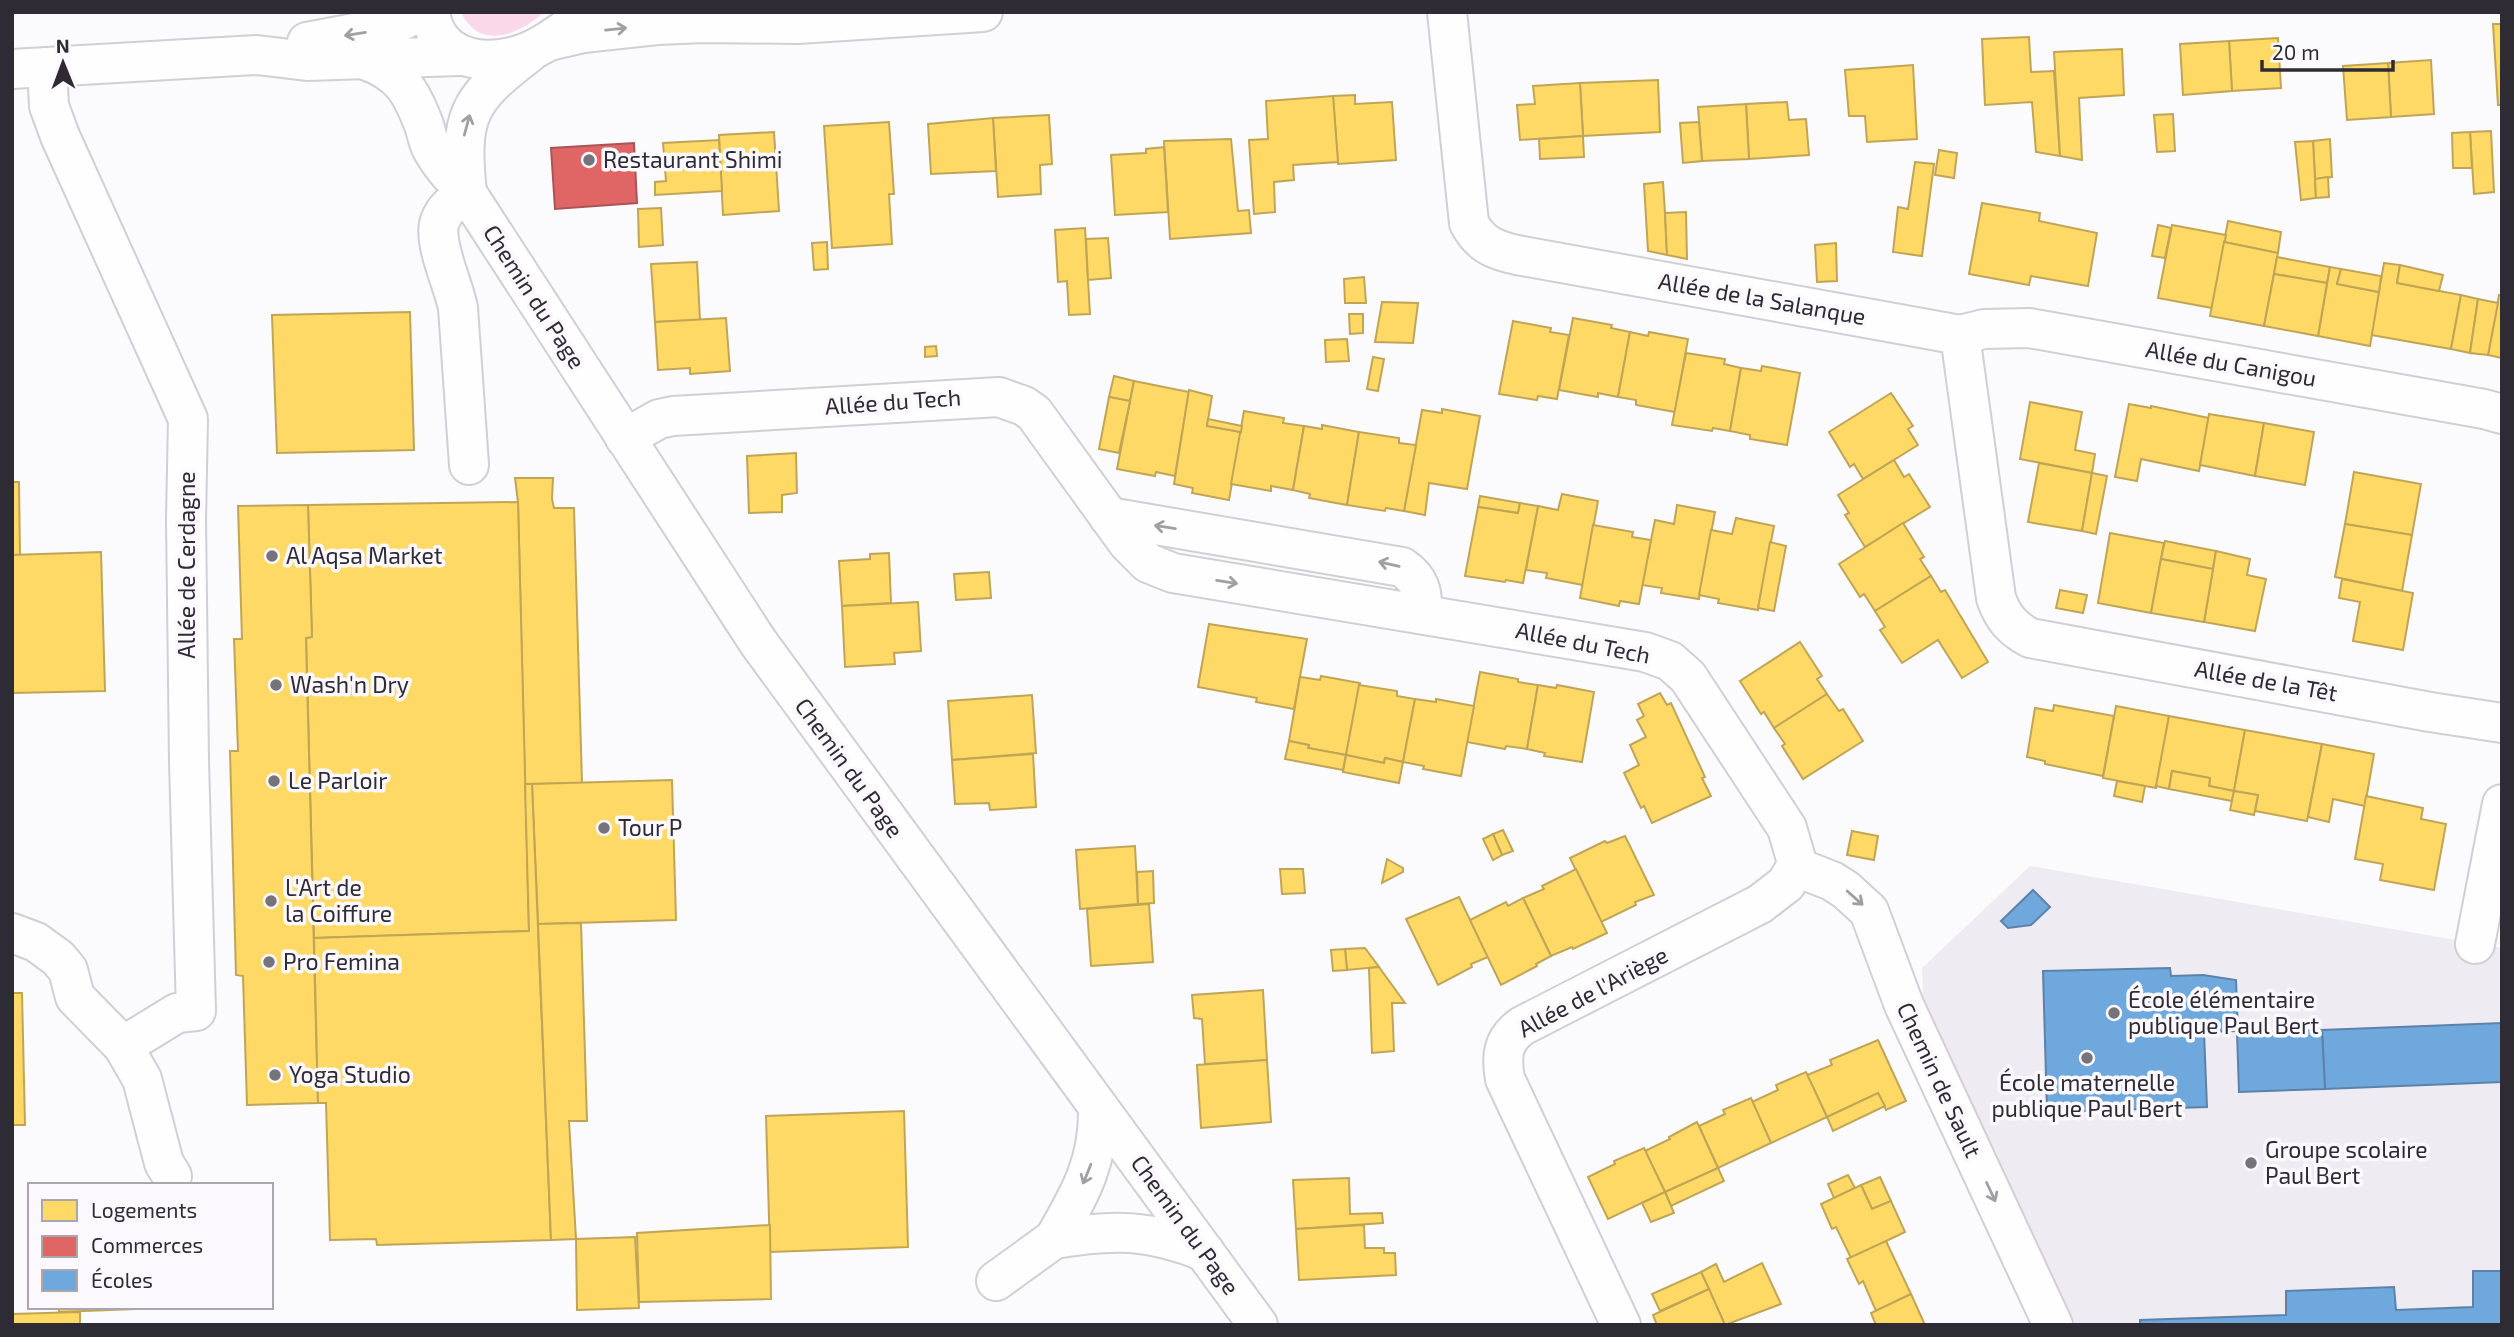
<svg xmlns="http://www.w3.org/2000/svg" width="2514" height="1337" font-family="'Exo 2',sans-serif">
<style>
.built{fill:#eeebf3}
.green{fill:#fad8e8}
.homes{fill:#ffd966;stroke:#c0a557;stroke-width:2}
.shops{fill:#e06666;stroke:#ab5457;stroke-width:2}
.schools{fill:#6fa8dc;stroke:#5c82aa;stroke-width:2}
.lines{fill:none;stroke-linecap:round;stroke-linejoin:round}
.minor-casing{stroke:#d1cfd4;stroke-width:42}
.minor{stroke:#fefeff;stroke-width:38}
.oneway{stroke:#a09fa4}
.poi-dot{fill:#76737a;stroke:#fbf9fe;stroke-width:2.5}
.labels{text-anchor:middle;stroke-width:7;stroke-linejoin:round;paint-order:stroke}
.poi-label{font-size:23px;fill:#2e2b34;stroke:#fbf9fe;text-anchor:start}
.street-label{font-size:23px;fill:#2e2b34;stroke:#fbf9fe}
</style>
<rect width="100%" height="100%" fill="#fbfafd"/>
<polygon class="built" points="2030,866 2502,948 2502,1325 2075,1325 1923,1000 1922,968"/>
<path class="green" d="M461,12h83c-25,23 -65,39 -83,0z"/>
<g class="homes">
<polygon points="2493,24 2502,24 2502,105 2498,105"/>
<polygon points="2029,37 2031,72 2054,71 2060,156 2036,152 2032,102 1985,105 1982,39"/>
<polygon points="2278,38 2281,88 2232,91 2229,41"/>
<polygon points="2229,41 2232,91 2183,95 2180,44"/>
<polygon points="2122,49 2124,95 2079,98 2082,160 2060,156 2054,52"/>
<polygon points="2431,60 2434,114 2391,117 2388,63"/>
<polygon points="2388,63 2391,117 2347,120 2343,66"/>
<polygon points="1913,65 1917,139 1867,142 1865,116 1849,116 1845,70"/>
<polygon points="1658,80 1660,132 1583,136 1580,83"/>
<polygon points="1580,83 1583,136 1520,140 1517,105 1535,104 1533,86"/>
<polygon points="1355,95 1355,104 1392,102 1396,160 1338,164 1333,96"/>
<polygon points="1333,96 1338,162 1293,165 1294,180 1274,182 1275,212 1254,214 1249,140 1268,139 1266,101"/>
<polygon points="1787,102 1789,120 1806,119 1809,155 1749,159 1746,104"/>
<polygon points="1746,104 1749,159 1702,161 1698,107"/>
<polygon points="2173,114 2175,151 2157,152 2154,115"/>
<polygon points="1049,115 1052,164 1040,165 1041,194 998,197 993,118"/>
<polygon points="993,118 996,171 931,174 928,124"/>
<polygon points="889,122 894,194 889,194 892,244 832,248 824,126"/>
<polygon points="1699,122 1702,161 1683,163 1680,123"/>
<polygon points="2491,131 2494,192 2474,194 2470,132"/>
<polygon points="774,132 779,211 723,215 719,135"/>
<polygon points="2470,132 2472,168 2453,168 2452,133"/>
<polygon points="1583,136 1584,157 1540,159 1539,139"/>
<polygon points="1231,139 1238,211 1249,210 1251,233 1170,239 1164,141"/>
<polygon points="2330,139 2332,177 2315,179 2313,141"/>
<polygon points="719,140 722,191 655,195 655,182 666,181 663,143"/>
<polygon points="2313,141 2316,198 2301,200 2295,142"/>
<polygon points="1164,147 1168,212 1115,215 1111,155 1146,153 1146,149"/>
<polygon points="1939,150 1957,153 1954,178 1935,175"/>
<polygon points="1915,162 1934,164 1922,256 1893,252 1898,207 1908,209"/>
<polygon points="2328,177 2329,197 2316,198 2315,179"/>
<polygon points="1663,182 1665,213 1667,255 1648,251 1644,184"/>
<polygon points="1982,203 2040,213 2039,221 2097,233 2088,286 2031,276 2029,285 1969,274"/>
<polygon points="661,208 663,245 639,247 638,209"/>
<polygon points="1686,212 1687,259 1667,255 1665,213"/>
<polygon points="2228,221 2281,232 2278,253 2224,242"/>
<polygon points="2158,225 2171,228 2165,258 2152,256"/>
<polygon points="2172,225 2226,235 2212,308 2158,298"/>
<polygon points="1085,228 1090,314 1069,315 1067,281 1058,282 1055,230"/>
<polygon points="1108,238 1111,278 1088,280 1086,239"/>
<polygon points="827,242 828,269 814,270 812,243"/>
<polygon points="2224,242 2278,253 2264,326 2210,316"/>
<polygon points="1836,243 1837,281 1817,282 1815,245"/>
<polygon points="2277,257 2330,267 2327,283 2274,274"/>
<polygon points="697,262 700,320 655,322 651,264"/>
<polygon points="2384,263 2400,265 2397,283 2461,295 2451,349 2371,335"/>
<polygon points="2400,265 2443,275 2439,291 2397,283"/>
<polygon points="2330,267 2341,269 2337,284 2379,292 2370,346 2318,336"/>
<polygon points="2341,269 2381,276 2379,292 2337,284"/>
<polygon points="2274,274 2327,283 2318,336 2264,326"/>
<polygon points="1364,277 1366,303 1345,303 1344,279"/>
<polygon points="2461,295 2478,299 2470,353 2451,349"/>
<polygon points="2499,295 2502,295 2502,358 2488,355"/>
<polygon points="2478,299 2498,303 2488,355 2470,353"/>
<polygon points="1382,302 1418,303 1413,343 1375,342"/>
<polygon points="410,312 414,450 277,453 272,315"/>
<polygon points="1349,314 1363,314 1363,333 1350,334"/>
<polygon points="726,318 730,371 690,374 690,368 658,370 655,322"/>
<polygon points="1573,318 1612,325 1611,328 1630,332 1618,397 1598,393 1598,397 1559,390"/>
<polygon points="1513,321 1551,328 1550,332 1569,335 1557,399 1538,396 1537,400 1499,394"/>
<polygon points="1630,332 1648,336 1649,332 1688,339 1675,412 1636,405 1636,400 1618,397"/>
<polygon points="1347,339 1349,361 1326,362 1325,340"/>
<polygon points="936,346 937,356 925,357 925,347"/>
<polygon points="1686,353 1725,359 1724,364 1741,368 1730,431 1713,428 1712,431 1672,425"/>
<polygon points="1373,357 1384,359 1378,391 1367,389"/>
<polygon points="1762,366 1800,373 1787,445 1750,439 1750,435 1730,431 1741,368 1761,371"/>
<polygon points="1114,376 1134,381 1130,401 1109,397"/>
<polygon points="1134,381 1189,392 1175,476 1156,472 1155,476 1117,469"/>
<polygon points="1189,390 1212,396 1207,426 1241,432 1229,500 1192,493 1193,488 1174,484"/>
<polygon points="1891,393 1913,426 1908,429 1918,445 1863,479 1854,464 1850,467 1829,432"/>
<polygon points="1109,397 1130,401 1119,453 1099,449"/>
<polygon points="2030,402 2082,412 2075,450 2095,454 2092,473 2020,459"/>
<polygon points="2129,404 2151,408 2151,406 2209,418 2199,471 2141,459 2137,481 2115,477"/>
<polygon points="1442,409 1480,416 1467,489 1429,483 1425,515 1404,511 1422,410 1442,413"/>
<polygon points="1244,411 1284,418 1283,423 1304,426 1293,490 1271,486 1271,491 1231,484"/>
<polygon points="2209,414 2264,423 2255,476 2200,465"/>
<polygon points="1208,419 1242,426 1241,432 1207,426"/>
<polygon points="2264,423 2314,432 2305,485 2255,476"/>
<polygon points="1322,425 1359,432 1347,505 1309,498 1310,494 1293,490 1304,426 1322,429"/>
<polygon points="1359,432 1399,438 1399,443 1416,445 1404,511 1386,508 1385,511 1347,505"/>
<polygon points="796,453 797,493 782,495 782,512 749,513 747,456"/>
<polygon points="1894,460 1904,477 1909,474 1930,507 1865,547 1845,515 1849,513 1838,495"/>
<polygon points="2039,463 2092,473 2082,531 2028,522"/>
<polygon points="2354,472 2421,484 2412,535 2345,524"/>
<polygon points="2092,473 2107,476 2096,534 2082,531"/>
<polygon points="515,478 553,478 552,499 554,508 574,508 582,783 525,784 518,502"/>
<polygon points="12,482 19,482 20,555 12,555"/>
<polygon points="1562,494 1598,501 1583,585 1546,578 1547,573 1526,570 1538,506 1558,510"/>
<polygon points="1480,496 1520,503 1518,513 1478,507"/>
<polygon points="518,502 529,931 314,938 306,638 312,637 308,505"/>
<polygon points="1520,503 1538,506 1523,583 1506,580 1505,582 1465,576 1478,507 1518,513"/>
<polygon points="308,505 312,637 306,638 318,1103 247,1105 243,976 236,975 230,751 238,751 234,639 242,639 238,506"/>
<polygon points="1677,505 1715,512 1699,599 1661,593 1662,588 1642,585 1655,520 1674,524"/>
<polygon points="1736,518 1774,526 1758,610 1718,603 1719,599 1699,595 1711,530 1732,534"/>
<polygon points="1903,523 1924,557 1920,559 1931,576 1875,611 1864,594 1860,597 1839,564"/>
<polygon points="2345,524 2412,535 2402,591 2335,577"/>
<polygon points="1593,525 1633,532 1632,537 1651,540 1639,604 1620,601 1619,606 1580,598"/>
<polygon points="2110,533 2164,543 2151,613 2098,603"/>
<polygon points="2165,541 2216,551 2213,569 2161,559"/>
<polygon points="1770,542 1786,546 1774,611 1758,608"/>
<polygon points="2216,551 2250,559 2247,575 2266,579 2255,631 2204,622"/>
<polygon points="101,552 105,691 12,693 12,555"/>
<polygon points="889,553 891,603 842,606 839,561 870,559 870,554"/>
<polygon points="2161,559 2213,569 2204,622 2151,613"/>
<polygon points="989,572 991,598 956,600 954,574"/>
<polygon points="1931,576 1941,592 1945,590 1988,662 1962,678 1938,640 1902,663 1880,630 1885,627 1875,611"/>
<polygon points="2342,579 2413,593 2403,650 2353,641 2360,602 2339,598"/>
<polygon points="2060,590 2087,595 2083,613 2056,608"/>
<polygon points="918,602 921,651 894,653 895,664 845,667 842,606"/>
<polygon points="1209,624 1307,639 1294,709 1256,702 1257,698 1198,687"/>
<polygon points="1800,642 1822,676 1817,679 1827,694 1774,728 1764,712 1761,714 1740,681"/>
<polygon points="1480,672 1518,679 1518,682 1538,685 1527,749 1506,746 1505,749 1467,742"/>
<polygon points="1321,676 1360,683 1346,755 1308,748 1309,745 1289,741 1300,677 1320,680"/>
<polygon points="1359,685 1397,691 1397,696 1415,699 1403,762 1385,758 1384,763 1346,755"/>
<polygon points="1538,685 1556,688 1557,685 1594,692 1582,762 1544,756 1545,753 1527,749"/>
<polygon points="1660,693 1667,705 1671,703 1705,777 1702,778 1711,796 1652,823 1644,806 1641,808 1624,773 1639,765 1630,745 1646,737 1637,720 1644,716 1638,704"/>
<polygon points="1827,694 1839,711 1843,709 1863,741 1803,779 1782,746 1785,744 1774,728"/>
<polygon points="1032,695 1036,753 952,760 948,701"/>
<polygon points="1415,699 1436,702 1436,699 1474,706 1461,776 1423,769 1424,766 1403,762"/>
<polygon points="2054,705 2114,716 2103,776 2045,764 2045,761 2027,757 2035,708 2053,711"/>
<polygon points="2116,706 2169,716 2156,788 2103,778"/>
<polygon points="2169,716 2245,730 2234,791 2209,786 2210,778 2172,771 2169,789 2156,786"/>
<polygon points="2245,730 2322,744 2307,821 2255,811 2258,795 2234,791"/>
<polygon points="1289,741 1309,745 1308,748 1346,755 1343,770 1285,759"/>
<polygon points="2322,744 2374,754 2365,806 2333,799 2329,822 2308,817"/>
<polygon points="1033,754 1036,807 990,810 989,803 955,804 952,760"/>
<polygon points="1346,755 1384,763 1385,758 1403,762 1399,783 1343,772"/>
<polygon points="2172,771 2210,778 2209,786 2234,791 2232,801 2169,789"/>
<polygon points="672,780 676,920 538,924 532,784"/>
<polygon points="2117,781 2145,786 2142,802 2114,796"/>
<polygon points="525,784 532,784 551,1240 377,1245 376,1239 330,1240 326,1103 318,1103 314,938 529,931"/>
<polygon points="2234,791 2258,795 2254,815 2230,810"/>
<polygon points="2366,796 2423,808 2421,819 2446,824 2434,890 2380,880 2383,864 2355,859"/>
<polygon points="1503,830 1513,851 1502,855 1493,834"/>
<polygon points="1852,831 1878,836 1874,860 1847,855"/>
<polygon points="1493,834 1502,855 1493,860 1483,839"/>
<polygon points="1625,836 1654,895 1635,902 1636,905 1601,922 1570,858 1605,841 1607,843"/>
<polygon points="1135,846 1138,904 1080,909 1076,850"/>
<polygon points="1387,859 1403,868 1403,872 1382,883"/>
<polygon points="1280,869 1303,869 1305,893 1282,894"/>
<polygon points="1576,869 1607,933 1573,949 1572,947 1551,956 1523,898 1544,889 1542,886"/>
<polygon points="1153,871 1154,903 1138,904 1137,872"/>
<polygon points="1459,897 1488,957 1471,964 1472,967 1438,985 1406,919"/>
<polygon points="1523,898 1551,956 1536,964 1537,966 1501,985 1470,920 1506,902 1508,906"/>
<polygon points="1149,904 1153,962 1091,966 1087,909"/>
<polygon points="581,923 587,1121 569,1121 576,1239 551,1240 538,924"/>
<polygon points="1365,948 1379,967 1347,970 1345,949"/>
<polygon points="1345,949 1347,970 1333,971 1331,950"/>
<polygon points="1379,967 1405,1003 1392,1003 1394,1051 1372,1053 1369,968"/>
<polygon points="1263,990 1267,1060 1205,1064 1202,1019 1194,1018 1192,995"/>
<polygon points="12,993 22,993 25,1125 12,1125"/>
<polygon points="1878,1040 1906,1101 1886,1110 1878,1093 1827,1117 1807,1075 1832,1065 1830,1060"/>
<polygon points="1267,1060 1271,1122 1201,1128 1197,1065"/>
<polygon points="1806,1072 1827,1117 1771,1143 1752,1102 1778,1090 1776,1085"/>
<polygon points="1878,1093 1885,1106 1833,1131 1827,1117"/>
<polygon points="1751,1098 1771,1143 1718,1168 1699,1126 1725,1114 1723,1110"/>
<polygon points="904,1111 908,1247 770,1252 766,1116"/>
<polygon points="1697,1122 1718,1168 1665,1192 1645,1151 1670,1139 1669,1137"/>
<polygon points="1644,1148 1665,1192 1608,1219 1588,1177 1615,1164 1614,1161"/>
<polygon points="1718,1168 1724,1181 1671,1206 1665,1192"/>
<polygon points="1848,1175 1855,1188 1834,1198 1828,1184"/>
<polygon points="1880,1177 1891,1201 1872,1209 1861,1185"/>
<polygon points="1349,1178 1350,1214 1382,1213 1383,1223 1296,1229 1293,1180"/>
<polygon points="1861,1185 1872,1209 1891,1201 1905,1232 1851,1258 1836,1227 1832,1229 1821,1204"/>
<polygon points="1665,1192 1674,1213 1651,1222 1642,1203"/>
<polygon points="770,1225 771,1299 639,1302 637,1233"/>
<polygon points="1364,1225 1365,1248 1384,1248 1384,1253 1395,1253 1396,1275 1299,1280 1296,1229"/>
<polygon points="635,1237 639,1308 577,1310 576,1239"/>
<polygon points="1886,1241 1911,1294 1876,1311 1863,1281 1859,1284 1847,1259"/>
<polygon points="1762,1263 1781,1304 1725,1325 1701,1272 1716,1264 1724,1282"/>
<polygon points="1701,1272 1709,1289 1660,1311 1652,1294"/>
<polygon points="1709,1289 1725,1325 1657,1325 1653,1315"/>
<polygon points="1911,1294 1925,1325 1876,1325 1871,1313"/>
<polygon points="59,1307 161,1307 161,1308 59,1312"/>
<polygon points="80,1312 80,1325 12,1325 12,1314"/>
</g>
<polygon class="shops" points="634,143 637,203 555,209 551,148"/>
<g class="schools">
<polygon points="2033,890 2050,907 2031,925 2008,928 2001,921"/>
<polygon points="2170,968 2171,976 2203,975 2236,980 2238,1031 2204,1032 2207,1107 2047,1112 2043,971"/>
<polygon points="2502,1023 2502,1082 2325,1089 2322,1030"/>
<polygon points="2322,1030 2325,1089 2239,1092 2237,1033"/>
<polygon points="2473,1271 2502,1271 2502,1325 2140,1325 2140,1320 2286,1315 2286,1291 2394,1287 2396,1310 2473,1307"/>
</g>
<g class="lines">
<g class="minor-casing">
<g id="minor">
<path d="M430,12c6,44 47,54 85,44 20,-5 37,-17 54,-29"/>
<path d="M1447,12l22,211c11,21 25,27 48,32l443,80 36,263c7,20 16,30 34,40l400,74 72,11"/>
<polyline points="549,41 583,33 657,25 704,23 798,24 983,12"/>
<polyline points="307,42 392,26 419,12"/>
<path d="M365,60c36,13 46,31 59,65 3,9 4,18 9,26 9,16 21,29 34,42l291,449 500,683"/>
<polyline points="47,67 49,106 60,136 188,419 186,519 189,762 196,1011 177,1013 123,1046"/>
<polyline points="12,69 257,55 307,61 459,56"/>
<path d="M467,193c-11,8 -22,14 -27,28 -8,21 14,64 18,87l11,157"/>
<path d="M467,193c-8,-77 0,-93 62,-140"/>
<polyline points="1960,335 1984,329 2029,328 2484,409 2502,414"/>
<path d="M625,438l34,-19 14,-3 326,-19 25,9 10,7 94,130 20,20 25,10 472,79 25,9 18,16 99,151 9,31v8l-10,17 -26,20 -238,122c-20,14 -21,31 -17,53l116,246"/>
<path d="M1109,517l293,50c18,12 22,26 19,47"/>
<polyline points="1796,867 1832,881 1846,890 1869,911 1904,1005 2053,1325"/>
<polyline points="12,933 36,942 58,958 68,970 75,997 123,1046 142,1079 164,1163 172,1176"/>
<polyline points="2475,944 2502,804"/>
<path d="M1098,1108c1,54 -18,86 -44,131 58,-10 96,-10 151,13"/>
<polyline points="996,1281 1054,1239"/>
</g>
</g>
<use href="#minor" class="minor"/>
</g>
<defs><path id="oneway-shaft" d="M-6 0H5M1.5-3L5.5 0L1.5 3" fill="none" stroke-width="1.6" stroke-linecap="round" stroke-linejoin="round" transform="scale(1.75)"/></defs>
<g class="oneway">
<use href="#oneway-shaft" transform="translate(616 29) rotate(-6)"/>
<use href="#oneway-shaft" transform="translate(355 34) rotate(171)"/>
<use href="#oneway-shaft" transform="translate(467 125) rotate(-75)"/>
<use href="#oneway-shaft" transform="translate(1165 527) rotate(-171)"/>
<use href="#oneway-shaft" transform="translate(1389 564) rotate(-167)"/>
<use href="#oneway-shaft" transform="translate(1227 582) rotate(9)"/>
<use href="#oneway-shaft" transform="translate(1855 898) rotate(42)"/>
<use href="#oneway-shaft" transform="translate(1087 1174) rotate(112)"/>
<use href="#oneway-shaft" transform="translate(1991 1192) rotate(65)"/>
</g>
<g class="poi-dot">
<circle cx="589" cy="160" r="7"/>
<circle cx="272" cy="556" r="7"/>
<circle cx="276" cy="685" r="7"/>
<circle cx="274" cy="781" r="7"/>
<circle cx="604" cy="828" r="7"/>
<circle cx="271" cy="901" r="7"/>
<circle cx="269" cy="962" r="7"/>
<circle cx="2114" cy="1013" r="7"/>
<circle cx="2087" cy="1058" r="7"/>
<circle cx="275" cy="1075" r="7"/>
<circle cx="2251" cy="1163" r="7"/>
</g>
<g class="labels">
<g class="poi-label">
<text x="603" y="168">Restaurant Shimi</text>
<text x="286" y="564">Al Aqsa Market</text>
<text x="290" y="693">Wash'n Dry</text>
<text x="288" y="789">Le Parloir</text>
<text x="618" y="836">Tour P</text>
<text x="285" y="896">L'Art de<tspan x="285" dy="26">la Coiffure</tspan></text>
<text x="283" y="970">Pro Femina</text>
<text x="2128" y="1008">École élémentaire<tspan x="2128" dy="26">publique Paul Bert</tspan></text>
<text x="289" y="1083">Yoga Studio</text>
<text x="2087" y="1091" text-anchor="middle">École maternelle<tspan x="2087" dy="26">publique Paul Bert</tspan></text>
<text x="2265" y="1158">Groupe scolaire<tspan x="2265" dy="26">Paul Bert</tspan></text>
</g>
<g class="street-label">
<text transform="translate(534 297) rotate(57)" y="8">Chemin du Page</text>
<text transform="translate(1762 299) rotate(10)" y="8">Allée de la Salanque</text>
<text transform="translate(2231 364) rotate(10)" y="8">Allée du Canigou</text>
<text transform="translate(893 402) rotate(-4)" y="8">Allée du Tech</text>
<text transform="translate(187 565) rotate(-90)" y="8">Allée de Cerdagne</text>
<text transform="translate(1583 643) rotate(11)" y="8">Allée du Tech</text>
<text transform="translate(2266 681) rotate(10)" y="8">Allée de la Têt</text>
<text transform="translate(849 768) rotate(54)" y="8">Chemin du Page</text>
<text transform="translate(1593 992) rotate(-28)" y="8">Allée de l'Ariège</text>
<text transform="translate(1939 1080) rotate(65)" y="8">Chemin de Sault</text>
<text transform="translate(1185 1225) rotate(54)" y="8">Chemin du Page</text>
</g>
</g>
<rect width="2514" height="1337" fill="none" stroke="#2e2b34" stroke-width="28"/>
<rect x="28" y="1183" width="245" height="126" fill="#fbf9fe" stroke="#a9a7ad" stroke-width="2"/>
<rect x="42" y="1200" width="35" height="21" fill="#ffd966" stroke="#a9a7ad" stroke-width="2"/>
<text x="91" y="1218" font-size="21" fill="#2e2b34">Logements</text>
<rect x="42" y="1236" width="35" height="21" fill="#e06666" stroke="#a9a7ad" stroke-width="2"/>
<text x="91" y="1253" font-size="21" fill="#2e2b34">Commerces</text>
<rect x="42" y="1270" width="35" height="21" fill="#6fa8dc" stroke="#a9a7ad" stroke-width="2"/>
<text x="91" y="1288" font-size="21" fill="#2e2b34">Écoles</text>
<g transform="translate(63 63) rotate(359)" stroke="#fbf9fe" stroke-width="5" paint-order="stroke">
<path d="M0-5L12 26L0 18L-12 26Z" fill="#2e2b34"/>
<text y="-10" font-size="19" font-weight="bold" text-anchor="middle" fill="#2e2b34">N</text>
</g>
<path d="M2262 60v10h131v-10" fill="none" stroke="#2e2b34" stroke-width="3.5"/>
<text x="2272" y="60" font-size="21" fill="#2e2b34" stroke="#fbf9fe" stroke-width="5" paint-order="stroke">20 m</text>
</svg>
